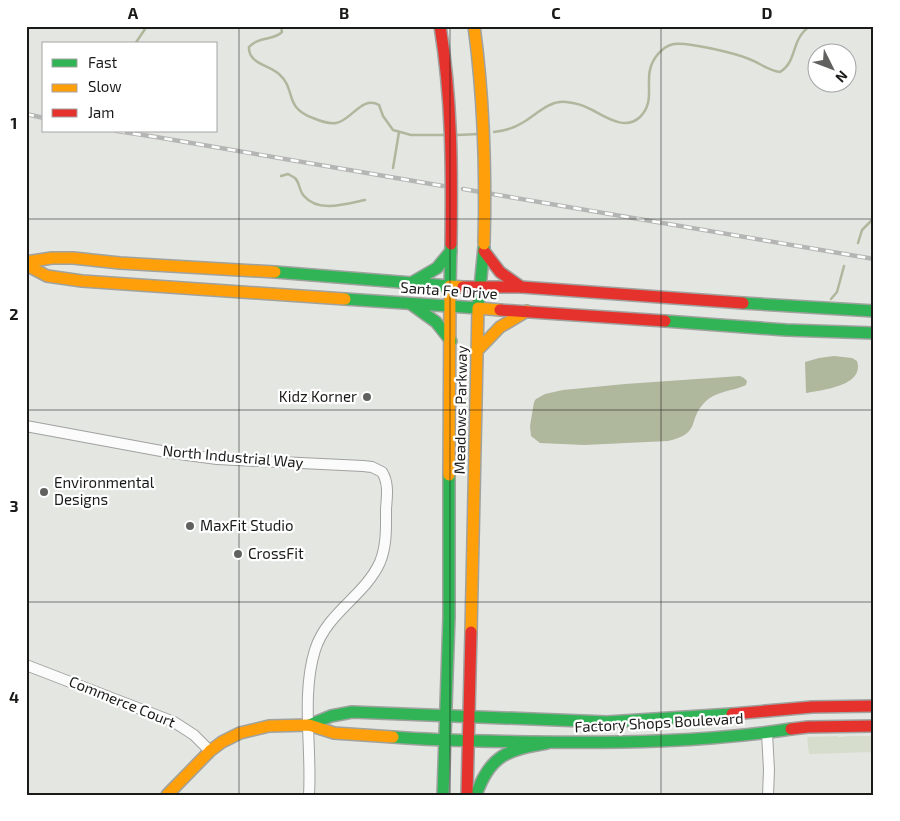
<svg xmlns="http://www.w3.org/2000/svg" width="900" height="821" font-family="'Exo 2',sans-serif">
<style>
.green{fill:#d7ddcd}
.water{fill:#afb79d}
.lines{fill:none;stroke-linecap:round;stroke-linejoin:round}
.stream{stroke:#afb79d;stroke-width:2.5}
.street-casing{stroke:#a0a29f;stroke-width:12}
.fast-casing{stroke:#a0a29f;stroke-width:14}
.slow-casing{stroke:#a0a29f;stroke-width:14}
.jam-casing{stroke:#a0a29f;stroke-width:14}
.street{stroke:#fbfbfb;stroke-width:10}
.fast{stroke:#30b455;stroke-width:11}
.slow{stroke:#ff9f0a;stroke-width:11}
.jam{stroke:#e5322d;stroke-width:11}
.rail-casing{stroke:#b5b6b4;stroke-width:4.5}
.rail{stroke:#fff;stroke-width:2.5;stroke-dasharray:8;stroke-linecap:butt}
.slow-bridge-casing{stroke:#a0a29f;stroke-width:14;stroke-linecap:butt}
.jam-bridge-casing{stroke:#a0a29f;stroke-width:14;stroke-linecap:butt}
.slow-bridge{stroke:#ff9f0a;stroke-width:11}
.jam-bridge{stroke:#e5322d;stroke-width:11}
.grid{fill:none;stroke:#1a1b19;stroke-width:1;stroke-opacity:0.55}
.poi-dot{fill:#61625f;stroke:#fff;stroke-width:2}
.labels{text-anchor:middle;stroke-width:4.5;stroke-linejoin:round;paint-order:stroke}
.street-label{font-size:15px;fill:#1a1b19;stroke:#fff}
.poi-label{font-size:15px;fill:#1a1b19;stroke:#fff;text-anchor:start}
.neatline{fill:none;stroke:#1a1b19;stroke-width:2}
.grid-label{font-size:16px;text-anchor:middle;font-weight:bold;fill:#1a1b19}
</style>
<rect width="100%" height="100%" fill="#e4e6e2"/>
<polygon class="green" points="838,736 838,737 844,737 845,736 874,736 874,752 809,754 807,737"/>
<g class="water">
<path d="M834,356l18,2 5,3c8,25 -35,29 -51,32l-1,-31 14,-4z"/>
<path d="M740,376l4,2 3,3 -1,4c-12,6 -30,6 -40,16 -20,19 -3,32 -38,40l-84,4 -44,-2 -9,-7 -1,-10 4,-24 2,-3 9,-5 18,-4 62,-6z"/>
</g>
<g class="lines">
<g class="stream">
<path d="M281,26l1,6c-9,9 -23,4 -33,15 -1,17 21,18 30,27 18,16 4,33 34,44 7,3 15,6 23,5 15,-2 26,-28 43,-18l4,11 10,14 18,5h35"/>
<polyline points="135,44 147,26"/>
<path d="M494,132c10,-1 20,-4 28,-9 14,-8 27,-23 44,-21 8,1 15,2 22,6 16,7 36,24 52,9 19,-19 -1,-41 18,-63 5,-5 9,-9 16,-10 14,-2 61,9 75,15 11,4 18,11 31,13 18,-11 10,-32 30,-46"/>
<polyline points="457,135 479,134"/>
<polyline points="393,168 399,132"/>
<path d="M281,176l7,-2 7,4c5,5 4,13 9,18 14,17 42,8 61,4"/>
<polyline points="858,243 862,230 874,218"/>
<polyline points="831,299 837,292 844,266"/>
</g>
<g class="street-casing">
<g id="street">
<path d="M26,426l146,27 45,6 146,7 9,1 10,5c7,11 5,24 4,37 0,17 1,36 -6,53 -15,34 -53,50 -65,88 -14,45 -3,98 -6,145"/>
<polyline points="26,665 174,722 194,735 210,751"/>
<polyline points="767,733 769,770 768,795"/>
</g>
</g>
<g class="fast-casing">
<g id="fast">
<polyline points="275,272 450,286 451,244"/>
<polyline points="413,282 437,268 451,251"/>
<polyline points="345,299 478,308 484,247"/>
<polyline points="743,303 874,311"/>
<polyline points="411,304 436,322 451,341"/>
<polyline points="665,321 786,330 874,333"/>
<polyline points="309,725 331,716 352,712 607,722 732,714"/>
<path d="M393,737c47,4 94,4 141,5 86,1 172,0 257,-13"/>
<polyline points="443,795 449,617 449,475"/>
<path d="M476,795c14,-40 31,-45 71,-52"/>
</g>
</g>
<g class="slow-casing">
<g id="slow">
<polyline points="26,262 52,258 73,258 120,263 275,272"/>
<polyline points="26,265 47,276 82,281 345,299"/>
<polyline points="476,352 500,327 527,311"/>
<polyline points="449,475 450,286 463,287"/>
<polyline points="471,632 478,308 500,310"/>
<polyline points="167,795 210,751 222,742 240,733 269,726 309,725 334,733 393,737"/>
</g>
</g>
<g class="jam-casing">
<g id="jam">
<polyline points="484,251 500,272 521,287"/>
<polyline points="463,287 521,287 743,303"/>
<polyline points="500,310 665,321"/>
<polyline points="732,714 812,707 874,706"/>
<polyline points="791,729 808,727 874,726"/>
<polyline points="467,795 471,632"/>
</g>
</g>
<use href="#street" class="street"/>
<use href="#fast" class="fast"/>
<use href="#slow" class="slow"/>
<use href="#jam" class="jam"/>
<g class="rail-casing">
<g id="rail">
<polyline points="26,114 44,118"/>
<polyline points="117,131 156,137 443,186"/>
<polyline points="463,189 874,259"/>
</g>
</g>
<use href="#rail" class="rail"/>
<g class="slow-bridge-casing">
<path id="slow-bridge" d="M474,26c10,73 12,145 10,218"/>
</g>
<g class="jam-bridge-casing">
<path id="jam-bridge" d="M440,26c12,72 12,145 11,218"/>
</g>
<use href="#slow-bridge" class="slow-bridge"/>
<use href="#jam-bridge" class="jam-bridge"/>
</g>
<path class="grid" d="M239,26v769M450,26v769M661,26v769M26,219h848M26,410h848M26,602h848"/>
<g class="poi-dot">
<circle cx="367" cy="397" r="5"/>
<circle cx="44" cy="492" r="5"/>
<circle cx="190" cy="526" r="5"/>
<circle cx="238" cy="554" r="5"/>
</g>
<g class="labels">
<g class="street-label">
<text transform="translate(449 291) rotate(4)" y="5">Santa Fe Drive</text>
<text transform="translate(461 410) rotate(-89)" y="5">Meadows Parkway</text>
<text transform="translate(233 457) rotate(5)" y="5">North Industrial Way</text>
<text transform="translate(122 702) rotate(22)" y="5">Commerce Court</text>
<text transform="translate(659 723) rotate(-3)" y="5">Factory Shops Boulevard</text>
</g>
<g class="poi-label">
<text x="357" y="402" text-anchor="end">Kidz Korner</text>
<text x="54" y="488">Environmental<tspan x="54" dy="17">Designs</tspan></text>
<text x="200" y="531">MaxFit Studio</text>
<text x="248" y="559">CrossFit</text>
</g>
</g>
<rect width="900" height="821" fill="none" stroke="#ffffff" stroke-width="55"/>
<rect x="42" y="42" width="175" height="90" fill="#ffffff" stroke="#a3a4a3"/>
<rect x="52" y="59" width="25" height="8" fill="#30b455" stroke="#a3a4a3"/>
<text x="88" y="68" font-size="15" fill="#1a1b19">Fast</text>
<rect x="52" y="84" width="25" height="8" fill="#ff9f0a" stroke="#a3a4a3"/>
<text x="88" y="92" font-size="15" fill="#1a1b19">Slow</text>
<rect x="52" y="109" width="25" height="8" fill="#e5322d" stroke="#a3a4a3"/>
<text x="88" y="118" font-size="15" fill="#1a1b19">Jam</text>
<g transform="translate(832 68) rotate(132)"><circle r="24" fill="#ffffff" stroke="#a3a4a3"/>
<path d="M0-4L9 19L0 12L-9 19Z" fill="#61625f"/>
<text y="-8" font-size="14" font-weight="bold" text-anchor="middle" fill="#1a1b19">N</text>
</g>
<rect x="28" y="28" width="844" height="766" class="neatline"/>
<g class="grid-label">
<text x="133" y="19">A</text>
<text x="344" y="19">B</text>
<text x="556" y="19">C</text>
<text x="767" y="19">D</text>
<text x="14" y="129">1</text>
<text x="14" y="320">2</text>
<text x="14" y="512">3</text>
<text x="14" y="703">4</text>
</g>
</svg>
